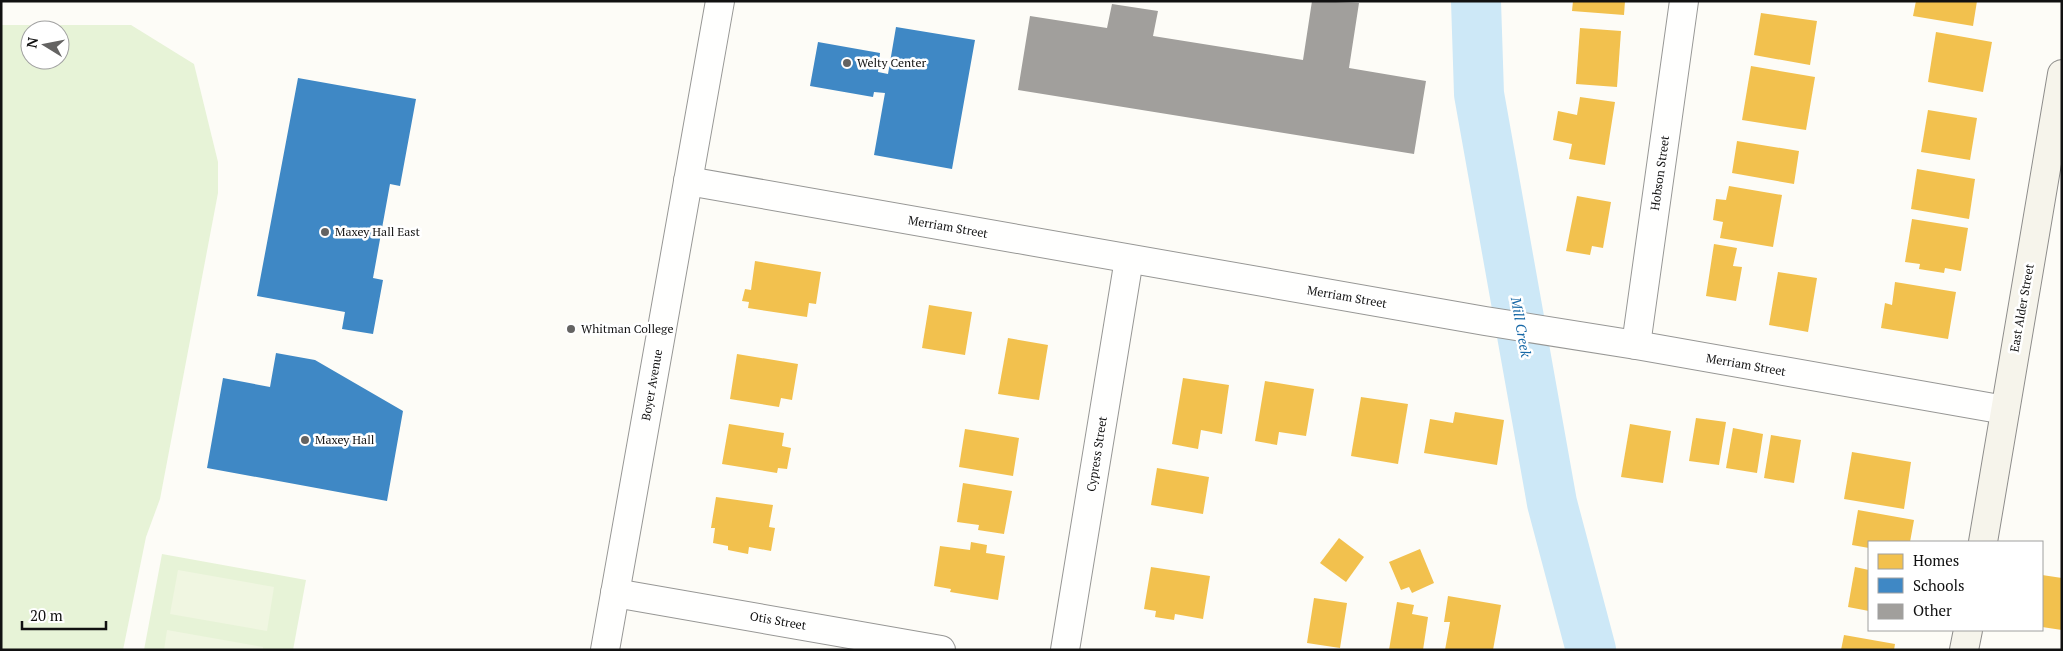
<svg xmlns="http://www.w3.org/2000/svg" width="2063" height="651" font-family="'PT Serif',serif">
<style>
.green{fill:#e7f3d7;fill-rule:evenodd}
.pitch{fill:#f0f6e1}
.homes{fill:#f2c14e}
.schools{fill:#3f88c5}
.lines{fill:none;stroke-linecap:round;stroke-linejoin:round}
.river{stroke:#cde8f7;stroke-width:50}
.building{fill:#a19f9c}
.street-casing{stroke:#979795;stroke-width:30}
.secondary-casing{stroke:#8e8d8b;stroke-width:30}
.street{stroke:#fffffe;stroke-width:28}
.secondary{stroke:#f6f4eb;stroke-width:28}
.poi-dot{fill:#646362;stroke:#fff;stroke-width:2}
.labels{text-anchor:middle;stroke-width:5;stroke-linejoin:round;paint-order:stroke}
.poi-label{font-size:12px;fill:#111;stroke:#fff;text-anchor:start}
.street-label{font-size:12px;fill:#111;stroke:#fff}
.water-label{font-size:14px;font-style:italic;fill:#1768a6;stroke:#fff}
</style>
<rect width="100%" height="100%" fill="#fdfcf7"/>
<g class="green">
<path d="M1,25h130l63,39 24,98v31l-58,306 -14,38 -23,113h-122zM30,30h30v30h-30z"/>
<polygon points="162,554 306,580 293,650 144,650"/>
</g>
<g class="pitch">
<polygon points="178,570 274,587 267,631 170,614"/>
<polygon points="167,630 263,647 263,650 164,650"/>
</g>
<g class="homes">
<polygon points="1573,1 1625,1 1624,15 1572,11"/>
<polygon points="1916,1 1977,1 1973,26 1913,16"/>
<polygon points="1761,13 1817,21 1810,65 1754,55"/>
<polygon points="1580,28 1621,31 1617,87 1576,84"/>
<polygon points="1936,32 1992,42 1983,92 1928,82"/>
<polygon points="1751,66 1815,77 1806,130 1742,120"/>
<polygon points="1580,97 1615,102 1605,165 1569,159 1572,144 1553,140 1558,111 1577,115"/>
<polygon points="1928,110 1977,118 1970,160 1921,152"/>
<polygon points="1737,141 1799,151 1794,184 1732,173"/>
<polygon points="1917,169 1975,179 1969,219 1911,209"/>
<polygon points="1729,186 1782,195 1773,247 1720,238 1723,222 1713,220 1716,199 1726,200"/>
<polygon points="1577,196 1611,202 1603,248 1592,246 1590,255 1566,251"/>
<polygon points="1912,219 1968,228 1961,271 1945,268 1944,273 1919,269 1920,264 1905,262"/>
<polygon points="1714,244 1737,248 1733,266 1742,267 1736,301 1706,296"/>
<polygon points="755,261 821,272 816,304 809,303 807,317 748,308 749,302 742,301 745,289 751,290"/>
<polygon points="1778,272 1817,278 1808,332 1769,325"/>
<polygon points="1895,282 1956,292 1948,339 1881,328 1885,303 1892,305"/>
<polygon points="929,305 972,312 965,355 922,348"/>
<polygon points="1008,338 1048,345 1039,400 998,394"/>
<polygon points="737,354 798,364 792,400 781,398 779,407 730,399"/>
<polygon points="1183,378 1229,385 1222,434 1201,430 1198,449 1172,444"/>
<polygon points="1265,381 1314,389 1306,436 1279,432 1277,445 1255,441"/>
<polygon points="1361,397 1408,404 1398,464 1351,456"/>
<polygon points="1455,412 1504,420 1497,465 1424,453 1430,419 1453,423"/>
<polygon points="1696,418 1726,422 1719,465 1689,461"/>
<polygon points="729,424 784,433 782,446 791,448 787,469 778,468 777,473 722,464"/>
<polygon points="1630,424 1671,431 1663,483 1621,477"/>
<polygon points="1733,428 1763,434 1757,473 1726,468"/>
<polygon points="965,429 1019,438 1013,476 959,467"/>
<polygon points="1771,435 1801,440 1794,483 1764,478"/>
<polygon points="1852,452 1911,462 1904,509 1844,499"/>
<polygon points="1157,468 1209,477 1203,514 1151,505"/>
<polygon points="963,483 1012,491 1004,534 978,530 979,525 957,522"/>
<polygon points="716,497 773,505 769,527 775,528 771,551 749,547 748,554 728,550 728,546 713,543 715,528 711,528"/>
<polygon points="1858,510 1914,520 1910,542 1869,542 1869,548 1852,545"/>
<polygon points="1339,538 1364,557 1346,582 1320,563"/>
<polygon points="971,542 987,545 986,553 1005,556 998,600 950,592 951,589 934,586 940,546 970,550"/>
<polygon points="1420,549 1434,583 1412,593 1409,587 1401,590 1389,562"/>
<polygon points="1151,567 1210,576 1203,619 1175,614 1174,620 1155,617 1156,611 1144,609"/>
<polygon points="1855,567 1869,570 1869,611 1848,607"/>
<polygon points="2042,575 2062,578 2062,630 2042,627"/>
<polygon points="1448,596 1501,605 1493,650 1445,650 1450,622 1444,622"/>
<polygon points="1314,598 1347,603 1340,648 1307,643"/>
<polygon points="1397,602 1414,605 1412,614 1428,617 1423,650 1389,650"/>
<polygon points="1844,635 1895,644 1894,650 1841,650"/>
</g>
<g class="schools">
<polygon points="896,27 975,40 952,169 874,155 885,93 874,92 873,97 810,86 818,42 880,53 878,72 888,74"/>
<polygon points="298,78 416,99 400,186 390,184 373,278 383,280 373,334 342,329 345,312 257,296"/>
<polygon points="276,353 315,360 403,411 387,501 207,468 223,378 270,387"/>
</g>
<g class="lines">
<polyline class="river" points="1476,1 1479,94 1552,503 1591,650"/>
</g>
<polygon class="building" points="1312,1 1359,3 1349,68 1426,81 1414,154 1018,90 1030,16 1107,28 1112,4 1158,11 1153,36 1303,60"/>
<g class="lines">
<g class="street-casing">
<g id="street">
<polyline points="688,181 1485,321 1636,345 2005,410"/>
<polyline points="1636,345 1684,1"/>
<polyline points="615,593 941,650"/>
<polyline points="605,650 720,1"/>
<polyline points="1065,650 1129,259"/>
</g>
</g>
<g class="secondary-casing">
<g id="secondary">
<polyline points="1983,542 2062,74"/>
<polyline points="1964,650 1968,630"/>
</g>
</g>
<use href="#street" class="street"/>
<use href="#secondary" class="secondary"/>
</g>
<g class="poi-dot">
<circle cx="847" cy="63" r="5"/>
<circle cx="325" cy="232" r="5"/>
<circle cx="571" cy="329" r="5"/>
<circle cx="305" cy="440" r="5"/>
</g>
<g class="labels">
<g class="poi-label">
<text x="857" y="67">Welty Center</text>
<text x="335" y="236">Maxey Hall East</text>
<text x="581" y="333">Whitman College</text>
<text x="315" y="444">Maxey Hall</text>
</g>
<g class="street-label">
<text transform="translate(1660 173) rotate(-82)" y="4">Hobson Street</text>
<text transform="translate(948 227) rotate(10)" y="4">Merriam Street</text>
<text transform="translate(1347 297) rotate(10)" y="4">Merriam Street</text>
<text transform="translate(2022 308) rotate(-80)" y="4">East Alder Street</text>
<text transform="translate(1746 365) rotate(10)" y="4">Merriam Street</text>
<text transform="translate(652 385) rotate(-80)" y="4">Boyer Avenue</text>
<text transform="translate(1097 454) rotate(-81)" y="4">Cypress Street</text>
<text transform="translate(778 621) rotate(10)" y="4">Otis Street</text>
</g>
<g class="water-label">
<text transform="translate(1521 327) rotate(80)" y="5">Mill Creek</text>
</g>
</g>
<rect width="2063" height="651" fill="none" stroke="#111111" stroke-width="5"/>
<rect x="1868" y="541" width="175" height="90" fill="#ffffff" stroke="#a0a0a0"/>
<rect x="1878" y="554" width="25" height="15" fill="#f2c14e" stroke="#a0a0a0"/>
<text x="1913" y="566" font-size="15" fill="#111111">Homes</text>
<rect x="1878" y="578" width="25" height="15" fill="#3f88c5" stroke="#a0a0a0"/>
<text x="1913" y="591" font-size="15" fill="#111111">Schools</text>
<rect x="1878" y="604" width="25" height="15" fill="#a19f9c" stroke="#a0a0a0"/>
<text x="1913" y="616" font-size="15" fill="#111111">Other</text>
<g transform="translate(45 45) rotate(280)"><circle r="24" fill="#ffffff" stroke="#a0a0a0"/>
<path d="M0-4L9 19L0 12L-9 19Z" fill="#646362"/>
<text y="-8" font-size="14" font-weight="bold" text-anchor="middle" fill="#111111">N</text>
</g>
<path d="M22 621v8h84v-8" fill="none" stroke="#111111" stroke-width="2.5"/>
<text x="30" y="621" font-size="15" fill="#111111" stroke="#ffffff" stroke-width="4" paint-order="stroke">20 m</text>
</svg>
